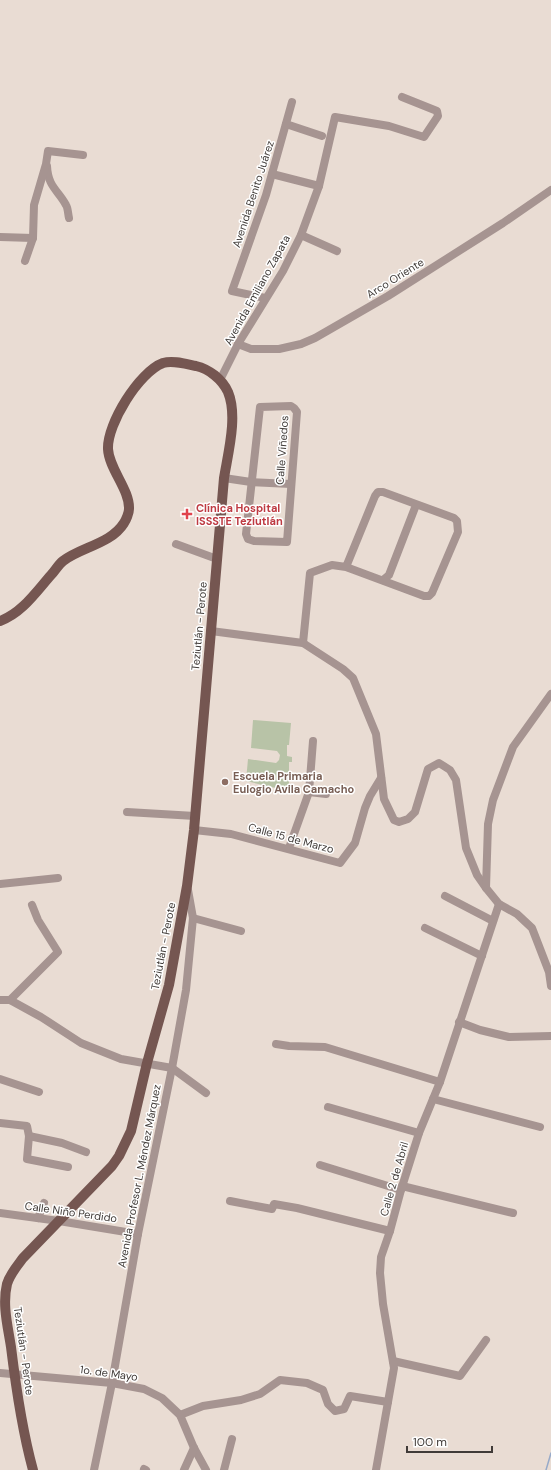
<svg xmlns="http://www.w3.org/2000/svg" width="551" height="1470" font-family="'DM Sans',sans-serif">
<style>
.green{fill:#b8c3a7}
.lines{fill:none;stroke-linecap:round;stroke-linejoin:round}
.stream{stroke:#97aac9;stroke-width:1.5}
.minor{stroke:#a69491;stroke-width:8}
.major{stroke:#755651;stroke-width:10}
.health-dot{fill:#e0444e;stroke:#fff;stroke-width:1.5}
.education-dot{fill:#8d6e63;stroke:#fff;stroke-width:1.5}
.labels{text-anchor:middle;stroke-width:3;stroke-linejoin:round;paint-order:stroke}
.street-label{font-size:11px;fill:#403b38;stroke:#fff}
.health-label{font-size:11px;font-weight:bold;fill:#be3a42;stroke:#fff;text-anchor:start}
.education-label{font-size:11px;font-weight:bold;fill:#785e54;stroke:#fff;text-anchor:start}
</style>
<rect width="100%" height="100%" fill="#e9dcd3"/>
<polygon class="green" points="253,720 291,723 289,745 287,745 287,756 292,757 292,762 289,762 289,789 284,788 284,790 246,781 248,759 276,763 279,760 280,755 277,751 251,748"/>
<g class="lines">
<polyline class="stream" points="546,1470 551,1453"/>
<g class="minor">
<polyline points="286,124 322,136"/>
<path d="M47,166c1,21 11,24 19,39 2,3 2,9 3,13"/>
<polyline points="272,174 319,186"/>
<polyline points="301,235 337,251"/>
<polyline points="0,237 33,238"/>
<polyline points="25,261 33,238 34,205 46,164 48,151 83,155"/>
<polyline points="265,298 232,291 266,195 292,102"/>
<polyline points="238,344 251,349 279,349 301,344 315,338 388,296 503,223 551,190"/>
<polyline points="220,380 238,344 283,271 301,235 319,186 335,117 389,126 424,137 438,116 437,111 402,97"/>
<polygon points="291,406 294,408 297,412 287,542 254,541 248,539 246,534 260,407"/>
<polyline points="224,478 251,482 291,484"/>
<polyline points="176,544 217,559"/>
<polyline points="383,580 389,575 416,505"/>
<polyline points="211,631 303,643 343,669 353,678 376,734 384,799 394,820 399,822 408,819 415,812 428,769 439,763 450,770 456,780 466,848 477,875 486,888"/>
<polyline points="303,643 310,573 332,565 346,567 424,596 429,596 432,593 458,532 457,521 454,518 383,492 378,492 375,496 346,567"/>
<polyline points="551,694 513,747 493,800 488,824 486,888 499,904 517,914 532,928 549,972 551,986"/>
<polyline points="309,792 326,794"/>
<polyline points="127,812 195,816"/>
<polyline points="194,830 231,834 340,863 355,843 365,808 370,796 381,778"/>
<polyline points="289,848 309,792 313,741"/>
<polyline points="0,884 58,878"/>
<polyline points="445,896 493,921"/>
<polyline points="193,918 241,931"/>
<polyline points="425,928 482,956"/>
<polyline points="0,1000 10,1000 41,1017 81,1043 121,1059 172,1068 206,1093"/>
<polyline points="10,1000 58,952 38,920 32,905"/>
<polyline points="459,1022 480,1030 509,1037 551,1036"/>
<polyline points="276,1044 289,1046 325,1047 440,1082"/>
<polyline points="0,1079 39,1092"/>
<polyline points="433,1099 540,1127"/>
<polyline points="328,1107 419,1133"/>
<polyline points="0,1123 27,1126 29,1136 27,1159 68,1167"/>
<polyline points="29,1136 62,1143 86,1152"/>
<polyline points="320,1165 401,1190"/>
<polyline points="402,1186 513,1213"/>
<polyline points="230,1201 272,1209 274,1204 297,1208 390,1231"/>
<polyline points="0,1213 59,1221 138,1234"/>
<polyline points="38,1218 44,1203"/>
<polyline points="393,1361 460,1376 486,1340"/>
<polyline points="0,1373 112,1383 144,1389 162,1398 180,1415 194,1448 206,1470"/>
<polyline points="180,1415 203,1406 241,1400 260,1394 280,1380 307,1383 323,1390 328,1404 335,1411 344,1409 350,1396 388,1402"/>
<polyline points="144,1469 146,1470"/>
<polyline points="94,1470 112,1383 138,1234 172,1068 186,990 193,918 188,890"/>
<polyline points="184,1470 194,1448"/>
<polyline points="224,1470 232,1439"/>
<polyline points="376,1470 394,1368 383,1304 380,1273 381,1257 390,1231 401,1190 419,1133 440,1082 499,904"/>
</g>
<path class="major" d="M0,621c22,-8 36,-29 51,-46 4,-4 7,-10 12,-14 18,-14 48,-17 61,-38 2,-3 5,-10 5,-14 1,-19 -20,-40 -21,-60 -1,-25 31,-77 55,-86 10,-3 23,1 33,3 13,3 26,13 32,26 10,24 0,61 -4,86l-30,352 -7,56 -18,99 -22,78 -16,68 -12,25 -7,10 -89,92c-6,8 -13,16 -16,26 -5,21 1,43 4,63 5,41 11,83 22,123"/>
</g>
<path class="health-dot" d="M185 508h4v4h4v4h-4v4h-4v-4h-4v-4h4z"/>
<circle class="education-dot" cx="225" cy="782" r="4"/>
<g class="labels">
<g class="street-label">
<text transform="translate(253 194) rotate(-72)" y="4">Avenida Benito Juárez</text>
<text transform="translate(395 278) rotate(-32)" y="4">Arco Oriente</text>
<text transform="translate(257 290) rotate(-61)" y="4">Avenida Emiliano Zapata</text>
<text transform="translate(282 450) rotate(-86)" y="4">Calle Viñedos</text>
<text transform="translate(199 626) rotate(-85)" y="4">Teziutlán - Perote</text>
<text transform="translate(291 838) rotate(15)" y="4">Calle 15 de Marzo</text>
<text transform="translate(163 946) rotate(-79)" y="4">Teziutlán - Perote</text>
<text transform="translate(139 1176) rotate(-79)" y="4">Avenida Profesor L. Méndez Márquez</text>
<text transform="translate(394 1179) rotate(-74)" y="4">Calle 2 de Abril</text>
<text transform="translate(71 1212) rotate(8)" y="4">Calle Niño Perdido</text>
<text transform="translate(24 1351) rotate(82)" y="4">Teziutlán - Perote</text>
<text transform="translate(109 1373) rotate(8)" y="4">1o. de Mayo</text>
</g>
<g class="health-label">
<text x="196" y="512">Clínica Hospital<tspan x="196" dy="13">ISSSTE Teziutlán</tspan></text>
</g>
<g class="education-label">
<text x="233" y="780">Escuela Primaria<tspan x="233" dy="13">Eulogio Avila Camacho</tspan></text>
</g>
</g>
<path d="M407 1446v6h85v-6" fill="none" stroke="#403b38" stroke-width="2"/>
<text x="413" y="1446" font-size="12" fill="#403b38" stroke="#ffffff" stroke-width="3" paint-order="stroke">100 m</text>
</svg>
